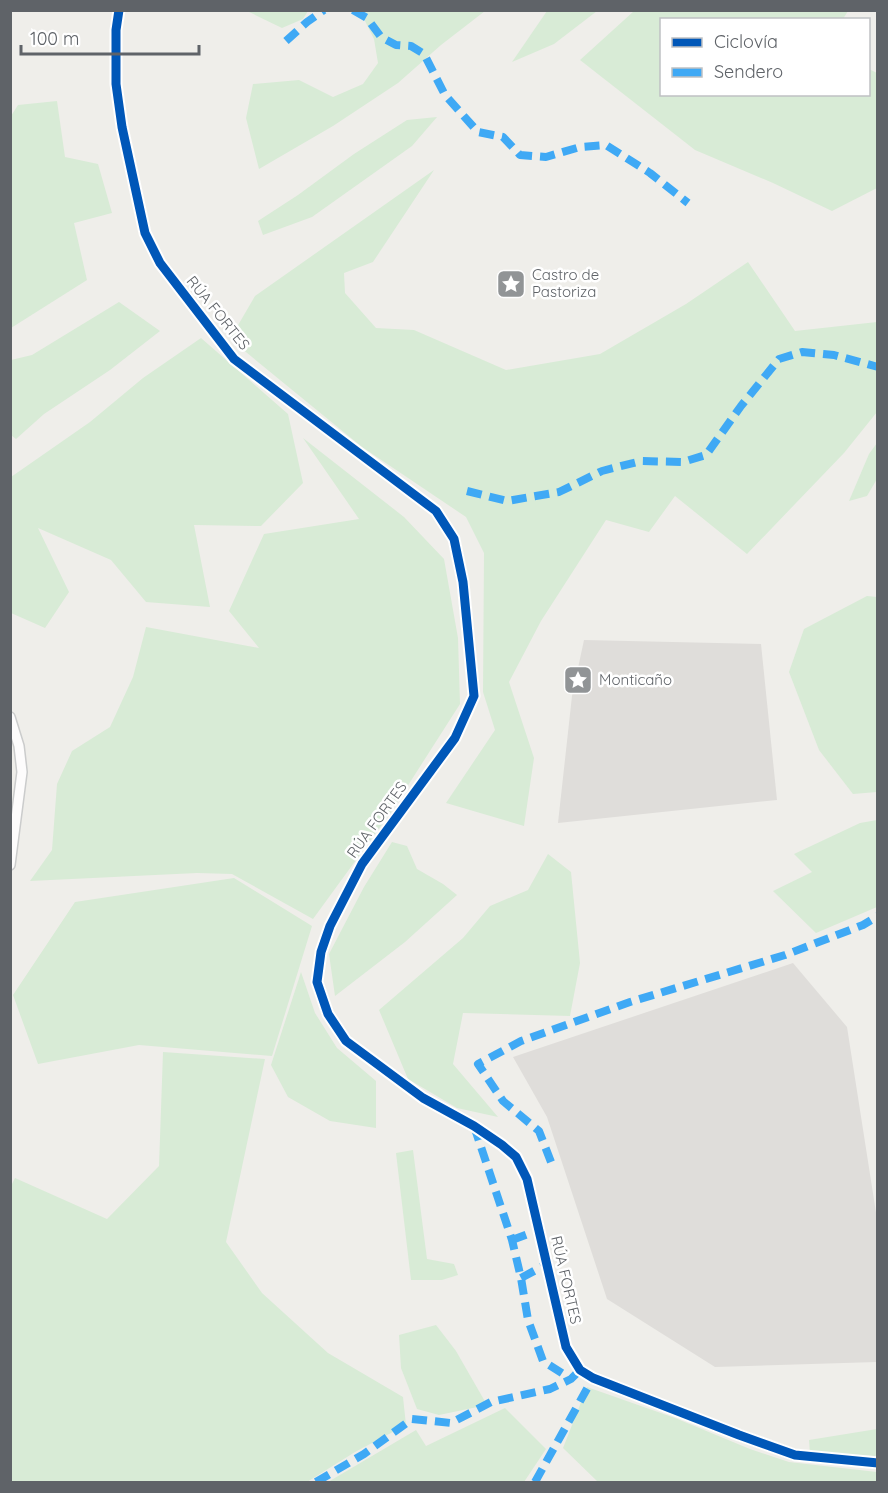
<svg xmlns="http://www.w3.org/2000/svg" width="888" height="1493" font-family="Quicksand,sans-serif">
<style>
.industrial{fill:#dfddda}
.green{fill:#d8ebd6}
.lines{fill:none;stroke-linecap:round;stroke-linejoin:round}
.street-casing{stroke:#cbcccc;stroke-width:12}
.street{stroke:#fdfcfc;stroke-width:9}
.quiet{stroke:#3fa9f5;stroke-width:8;stroke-dasharray:15 8;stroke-linecap:butt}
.cycleway-casing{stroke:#fff;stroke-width:13}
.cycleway{stroke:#0057b8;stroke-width:9}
.labels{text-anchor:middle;stroke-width:5;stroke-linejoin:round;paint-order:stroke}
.poi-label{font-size:15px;fill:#5f6368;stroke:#fff;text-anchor:start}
.street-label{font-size:15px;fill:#5f6368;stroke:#fff}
</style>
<rect width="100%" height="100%" fill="#efeeea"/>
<g class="industrial">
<polygon points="584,640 761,644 777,800 558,823 572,696"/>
<polygon points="793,963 847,1027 877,1219 877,1362 715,1367 607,1299 547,1117 513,1057"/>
</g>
<g class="green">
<polygon points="247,11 308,10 308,11 303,19 282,28"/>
<polygon points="360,11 485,11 441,45 398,83 333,126 259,169 246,118 253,84 299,80 333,97 363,84 378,63 374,39"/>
<polygon points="547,11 597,11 554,44 512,62"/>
<polygon points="634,11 848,11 843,19 662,20 662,94 868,94 869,69 877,73 877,188 832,211 773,183 695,150 580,60"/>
<polygon points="57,101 65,157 98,164 112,213 74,223 87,280 11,328 11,116 18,105"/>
<polygon points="437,117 412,146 312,217 263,235 258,221 298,195 354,154 407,120"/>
<polygon points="434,170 373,262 344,273 345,293 376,328 414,330 506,370 600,354 686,304 748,262 795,331 877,322 877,412 844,453 747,554 675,496 649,532 606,520 541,621 509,682 534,758 524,826 446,803 495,730 483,692 484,553 466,517 362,447 230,339 255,296"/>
<polygon points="119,302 160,331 110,370 44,414 16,439 11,435 11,360 32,355"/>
<polygon points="201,338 288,414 303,483 261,526 194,525 210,607 146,602 111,560 38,528 69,592 45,628 11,613 11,477 90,422 143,378"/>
<polygon points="303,438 404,517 444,559 458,638 460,704 391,812 313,919 232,874 197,873 30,881 52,850 57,784 72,751 110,727 133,677 146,627 259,648 229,611 264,534 359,519"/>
<polygon points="877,443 877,479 867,496 849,501 869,454"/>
<polygon points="867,596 877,597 877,792 853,794 819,750 789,672 804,629"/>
<polygon points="877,820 877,907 816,933 773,891 812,872 794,854 860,823"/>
<polygon points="392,842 407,846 417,869 443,884 457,895 405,942 335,996 329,954 364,887"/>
<polygon points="548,854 571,872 580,963 570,1016 463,1013 453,1064 498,1117 457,1108 408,1079 379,1010 463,938 490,906 528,890"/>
<polygon points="234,878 312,926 272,1056 139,1045 38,1064 13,995 75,902"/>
<polygon points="301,972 315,1013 337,1048 376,1081 376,1128 330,1121 288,1097 271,1065"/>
<polygon points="163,1052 265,1059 226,1242 262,1293 328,1353 403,1397 406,1425 355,1452 307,1482 11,1482 11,1186 15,1178 107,1219 159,1166"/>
<polygon points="413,1150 427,1259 454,1264 458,1275 442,1280 411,1280 396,1153"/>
<polygon points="436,1325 456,1351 487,1405 439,1415 417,1409 401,1368 399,1335"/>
<polygon points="587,1387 675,1418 750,1449 789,1462 877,1472 877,1482 598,1482 563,1448"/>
<polygon points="505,1408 546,1449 524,1482 328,1482 416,1430 426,1446"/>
<polygon points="877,1429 877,1456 810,1454 809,1440"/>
</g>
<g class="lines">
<g class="street-casing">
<g id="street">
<polyline points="119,10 116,30 116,84 122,127 145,233 160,263 234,359 436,511 454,539 463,582 474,696 455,738 362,864 330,926 321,952 317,982 328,1014 346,1041 423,1098 474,1126 502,1145 516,1157 527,1179 566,1347 580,1370 593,1378 739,1435 795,1455 878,1463"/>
<polyline points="10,717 19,746 22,772 10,865"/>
</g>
</g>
<use href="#street" class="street"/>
<g class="quiet">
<polyline points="353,10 367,18 381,37 396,45 411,46 424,54 445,95 478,132 503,137 520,155 546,157 580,147 606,145 650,173 688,203"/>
<polyline points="286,41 307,22 324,10"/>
<polyline points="467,491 507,501 559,492 602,471 641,461 683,462 706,455 741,406 779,359 802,352 834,355 878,367"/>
<polyline points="474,1126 512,1240 521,1278 528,1320 543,1361 571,1379"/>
<polyline points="551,1162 539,1131 503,1101 478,1064 521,1041 630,1002 785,955 863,925 878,916"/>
<polyline points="512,1240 539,1230"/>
<polyline points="521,1278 547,1264"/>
<polyline points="316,1482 364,1454 412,1419 451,1423 491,1402 550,1389 571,1379 580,1370"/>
<polyline points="535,1482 593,1378"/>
</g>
<g class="cycleway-casing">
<polyline id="cycleway" points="119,10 116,30 116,84 122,127 145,233 160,263 234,359 436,511 454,539 463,582 474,696 455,738 362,864 330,926 321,952 317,982 328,1014 346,1041 423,1098 474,1126 502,1145 516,1157 527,1179 566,1347 580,1370 593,1378 739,1435 795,1455 878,1463"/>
</g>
<use href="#cycleway" class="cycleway"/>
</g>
<defs>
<g id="sight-square" transform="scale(1.5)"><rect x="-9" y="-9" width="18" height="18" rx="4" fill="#919496" stroke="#fff"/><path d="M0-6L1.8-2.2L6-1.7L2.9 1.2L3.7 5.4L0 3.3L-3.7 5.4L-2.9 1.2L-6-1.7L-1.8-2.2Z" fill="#fff"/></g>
</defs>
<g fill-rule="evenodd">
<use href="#sight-square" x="511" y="284"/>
<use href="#sight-square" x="578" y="680"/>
</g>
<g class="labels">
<g class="poi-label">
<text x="532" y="280">Castro de<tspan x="532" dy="17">Pastoriza</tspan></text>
<text x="599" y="685">Monticaño</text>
</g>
<g class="street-label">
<text transform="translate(218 313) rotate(51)" y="5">RÚA FORTES</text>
<text transform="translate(377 820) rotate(-54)" y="5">RÚA FORTES</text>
<text transform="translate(566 1280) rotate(77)" y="5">RÚA FORTES</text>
</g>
</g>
<rect width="888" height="1493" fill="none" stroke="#5f6368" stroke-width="24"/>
<rect x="660" y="18" width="210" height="78" fill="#ffffff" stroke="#bfc1c3" stroke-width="1.5"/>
<rect x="672" y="38" width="30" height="9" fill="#0057b8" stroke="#bfc1c3" stroke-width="1.5"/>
<text x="714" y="48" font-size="18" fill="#5f6368">Ciclovía</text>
<rect x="672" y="68" width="30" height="9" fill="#3fa9f5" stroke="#bfc1c3" stroke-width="1.5"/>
<text x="714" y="78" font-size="18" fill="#5f6368">Sendero</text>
<path d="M21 45v9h178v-9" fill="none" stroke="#5f6368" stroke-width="3"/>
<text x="30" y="45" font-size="18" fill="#5f6368" stroke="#ffffff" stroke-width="4.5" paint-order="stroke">100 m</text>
</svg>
